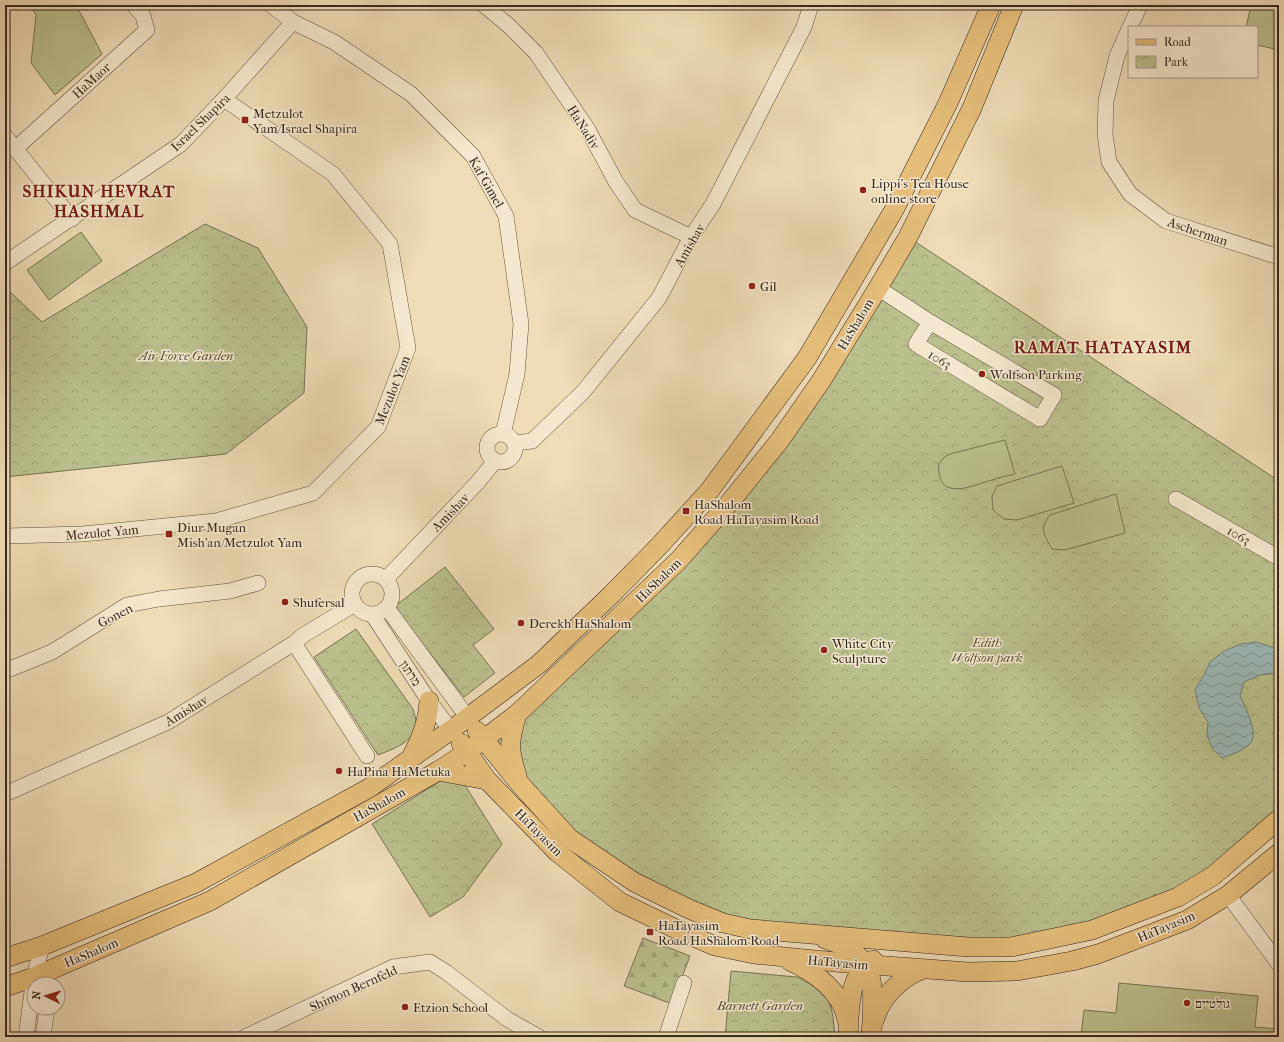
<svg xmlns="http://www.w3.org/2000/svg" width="1284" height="1042" font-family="'IM FELL French Canon','Frank Ruhl Libre',serif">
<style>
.forest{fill:url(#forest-firs);stroke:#787657}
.park{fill:url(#park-crowns);stroke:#787657}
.garden{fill:#bac08c;stroke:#787657}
.water{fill:url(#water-waves);stroke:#74807c}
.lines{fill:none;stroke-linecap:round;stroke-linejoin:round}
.minor-casing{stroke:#645747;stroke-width:16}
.major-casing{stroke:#362b22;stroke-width:20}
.minor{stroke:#f3e8cf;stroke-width:15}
.major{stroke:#e6be7a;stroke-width:19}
.poi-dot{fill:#8f2418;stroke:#f3e8cf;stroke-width:1.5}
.labels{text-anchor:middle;stroke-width:3;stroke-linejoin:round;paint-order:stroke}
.street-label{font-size:13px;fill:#362b22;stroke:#f3e8cf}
.poi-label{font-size:13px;fill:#362b22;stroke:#f3e8cf;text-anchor:start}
.park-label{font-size:13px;font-style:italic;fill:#57503c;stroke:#f3e8cf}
.district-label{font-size:17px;font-weight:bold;letter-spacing:1px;fill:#7a1f14;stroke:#f3e8cf}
</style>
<defs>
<pattern id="forest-firs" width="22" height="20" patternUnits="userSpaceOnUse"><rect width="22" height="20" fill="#bac08c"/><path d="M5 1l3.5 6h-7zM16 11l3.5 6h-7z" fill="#a0a578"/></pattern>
<pattern id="park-crowns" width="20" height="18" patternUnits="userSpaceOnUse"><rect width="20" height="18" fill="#bac08c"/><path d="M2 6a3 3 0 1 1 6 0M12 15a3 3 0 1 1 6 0" fill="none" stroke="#a0a578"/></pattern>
<pattern id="water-waves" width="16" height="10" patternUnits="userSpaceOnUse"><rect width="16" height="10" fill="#9db9b8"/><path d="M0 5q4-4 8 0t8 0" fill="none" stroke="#819795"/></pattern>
</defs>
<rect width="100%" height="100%" fill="#eddcb5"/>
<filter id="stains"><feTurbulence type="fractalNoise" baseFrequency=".005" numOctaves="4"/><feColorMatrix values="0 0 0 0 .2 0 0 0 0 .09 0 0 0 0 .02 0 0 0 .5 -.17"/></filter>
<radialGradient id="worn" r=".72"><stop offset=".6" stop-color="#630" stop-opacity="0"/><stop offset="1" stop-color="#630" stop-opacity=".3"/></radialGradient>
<polygon class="forest" points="643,938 690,956 672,1004 624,986"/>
<g class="park">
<polygon points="205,224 258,248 307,327 304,393 226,454 5,477 5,287 42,322"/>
<polygon points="908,237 1279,481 1279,810 1179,892 1091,926 1014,943 744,921 689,899 569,838 484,741 730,502"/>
<polygon points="445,567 494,629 473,645 495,673 464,697 394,607"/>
<path d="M356,629l57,80c1,4 3,9 3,13 0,20 -23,27 -38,33l-64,-98z"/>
<polygon points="456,771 502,844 463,897 430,917 372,824"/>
<polygon points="731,971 797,977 814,986 829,1001 833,1016 835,1037 725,1037"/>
</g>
<g class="garden">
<polygon points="30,5 76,5 102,54 55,95 31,63 36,15"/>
<polygon points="1251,5 1279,5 1279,50 1257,45 1257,27 1246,27"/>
<polygon points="81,232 102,261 49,300 27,270"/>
<path d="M1005,440l10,34c-10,2 -20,5 -30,8 -15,5 -43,16 -46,-9 -2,-10 2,-14 11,-19z"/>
<polygon points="1062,466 1074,503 1017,520 1004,519 993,510 992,497 997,486"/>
<path d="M1116,494l9,39 -60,17 -13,-1c-8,-14 -13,-20 -2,-34z"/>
<polygon points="1119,983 1258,996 1255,1027 1279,1029 1279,1037 1081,1037 1084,1010 1116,1013"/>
</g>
<path class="water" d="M1256,642l16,5 7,5v21l-19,2 -16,7 -4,14c5,10 17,35 12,45 -4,8 -22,14 -30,17l-10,-10 -5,-13 1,-13 -9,-14 -4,-18 10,-17 5,-11 14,-11 17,-7z"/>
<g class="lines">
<g class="minor-casing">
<g id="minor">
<polyline points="271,5 293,22 334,42 411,94 473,156 506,216 521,324 517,374 503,434"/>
<polyline points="484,5 508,25 536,53 587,128 616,182 635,210 691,237"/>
<polyline points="1130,27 1140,5"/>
<polyline points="1129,29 1117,56 1106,101 1105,134 1109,162 1130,194 1166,221 1279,257"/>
<polyline points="5,136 72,219"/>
<polyline points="15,149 147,30 143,16 134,5"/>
<polyline points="5,263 181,144 224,99 293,22"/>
<polyline points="878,288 930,322 916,344 1040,419 1054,395 930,322"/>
<circle cx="501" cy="448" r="14"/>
<polyline points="515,443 532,441 583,392 659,298 691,237 713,204 804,27 811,5"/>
<polyline points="1176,499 1279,558"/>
<polyline points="5,536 83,534 216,521 313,493 378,427 408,348 390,244 333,174 224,99"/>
<circle cx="372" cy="594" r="20"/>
<polyline points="386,579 478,482 495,461"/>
<polyline points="387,608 468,718"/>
<polyline points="372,614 429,701 451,730"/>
<polyline points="294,643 367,756"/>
<polyline points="5,671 52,652 127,605 159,599 230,591 258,583"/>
<polyline points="5,794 168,722 294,643 302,636 355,604"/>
<polyline points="1228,895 1279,964"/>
<polyline points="26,1037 34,977 42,946"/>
<polyline points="43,1037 47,1008"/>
<polyline points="245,1037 393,967 430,962 446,972 507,1019 539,1037"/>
<polyline points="666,1037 684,983"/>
</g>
</g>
<g class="major-casing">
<g id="major">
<path d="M517,714c-8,27 -9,34 0,62"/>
<polyline points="477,731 519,783 569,838 634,882 689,909 723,923 750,929 968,947 1011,947 1092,930 1178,897 1213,876 1279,819"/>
<polyline points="461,743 487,780 557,852 620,902 680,931 715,946 754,954 846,963 968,972 1017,971 1072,961 1098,954 1187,920 1228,895 1279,853"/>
<path d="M411,758c10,-19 17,-36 18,-57"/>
<polyline points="438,771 487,780"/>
<path d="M825,939c13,4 29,11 38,22 14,17 9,55 8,76"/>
<polyline points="5,958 42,946 196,883 369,788 451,730 539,664 612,594 660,545 710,490 807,358 894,210 948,103 991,5"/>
<path d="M790,961c25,11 52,31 57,59"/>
<polyline points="5,987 34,977 210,901 438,771 467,752 517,714 678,561 730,502 780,440 821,381 878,288 908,237 972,108 1014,5"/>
<path d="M874,1021c7,-24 26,-43 49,-52"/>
<path d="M848,1037c2,-27 -1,-61 25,-77"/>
</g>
</g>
<use href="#minor" class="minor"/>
<use href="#major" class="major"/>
</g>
<g class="poi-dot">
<rect x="241" y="116" width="8" height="8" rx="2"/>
<circle cx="863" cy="190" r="4"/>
<circle cx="752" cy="286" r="4"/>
<circle cx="982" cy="374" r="4"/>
<rect x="682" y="507" width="8" height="8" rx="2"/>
<rect x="165" y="530" width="8" height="8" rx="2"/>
<circle cx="285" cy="602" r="4"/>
<circle cx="521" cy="623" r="4"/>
<circle cx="824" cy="650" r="4"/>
<circle cx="339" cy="771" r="4"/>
<rect x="646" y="928" width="8" height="8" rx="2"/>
<circle cx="1187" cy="1003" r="4"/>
<circle cx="405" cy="1007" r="4"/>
</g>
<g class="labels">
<g class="street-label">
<text transform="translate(91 80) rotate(-42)" y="5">HaMaor</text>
<text transform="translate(200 122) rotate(-44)" y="5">Israel Shapira</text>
<text transform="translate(584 127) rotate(58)" y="5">HaNadiv</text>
<text transform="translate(487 182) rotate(60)" y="5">Kaf Gimel</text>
<text transform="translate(1198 231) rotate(19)" y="5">Ascherman</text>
<text transform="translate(689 245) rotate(-60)" y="5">Amishav</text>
<text transform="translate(855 324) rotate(-59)" y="5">HaShalom</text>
<text transform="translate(940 359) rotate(31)" y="5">1063</text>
<text transform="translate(392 390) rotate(-68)" y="5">Mezulot Yam</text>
<text transform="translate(450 512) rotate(-46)" y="5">Amishav</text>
<text transform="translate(102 532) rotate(-5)" y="5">Mezulot Yam</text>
<text transform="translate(1239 535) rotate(30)" y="5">1063</text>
<text transform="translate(658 580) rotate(-44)" y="5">HaShalom</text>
<text transform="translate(115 615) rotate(-27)" y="5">Gonen</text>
<text transform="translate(411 673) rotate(56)" y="5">מרתון</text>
<text transform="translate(186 710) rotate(-31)" y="5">Amishav</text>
<text transform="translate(379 804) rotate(-29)" y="5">HaShalom</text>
<text transform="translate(539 832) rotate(45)" y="5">HaTayasim</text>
<text transform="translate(1166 926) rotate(-23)" y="5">HaTayasim</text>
<text transform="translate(91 952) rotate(-23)" y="5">HaShalom</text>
<text transform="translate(838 962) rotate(5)" y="5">HaTayasim</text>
<text transform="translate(353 988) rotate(-24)" y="5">Shimon Bernfeld</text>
</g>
<g class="poi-label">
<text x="253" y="118">Metzulot<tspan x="253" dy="15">Yam/Israel Shapira</tspan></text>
<text x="871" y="188">Lippi’s Tea House<tspan x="871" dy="15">online store</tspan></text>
<text x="760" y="291">Gil</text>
<text x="990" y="379">Wolfson Parking</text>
<text x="694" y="509">HaShalom<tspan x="694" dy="15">Road/HaTayasim Road</tspan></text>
<text x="177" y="532">Diur Mugan<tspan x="177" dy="15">Mish'an/Metzulot Yam</tspan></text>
<text x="293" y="607">Shufersal</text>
<text x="529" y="628">Derekh HaShalom</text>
<text x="832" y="648">White City<tspan x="832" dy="15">Sculpture</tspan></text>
<text x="347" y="776">HaPina HaMetuka</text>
<text x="658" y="930">HaTayasim<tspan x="658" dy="15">Road/HaShalom Road</tspan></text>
<text x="1195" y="1008">גולטיים</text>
<text x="413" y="1012">Etzion School</text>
</g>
<g class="park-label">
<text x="186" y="360">Air Force Garden</text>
<text x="987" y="647">Edith<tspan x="987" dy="15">Wolfson park</tspan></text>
<text x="760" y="1010">Barnett Garden</text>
</g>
<g class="district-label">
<text x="99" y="197">SHIKUN HEVRAT<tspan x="99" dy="20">HASHMAL</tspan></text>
<text x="1103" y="353">RAMAT HATAYASIM</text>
</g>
</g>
<rect width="1284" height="1042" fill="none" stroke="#eddcb5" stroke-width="20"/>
<rect x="6" y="6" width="1272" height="1030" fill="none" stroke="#362b22" stroke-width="2"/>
<rect x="10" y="10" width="1264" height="1022" fill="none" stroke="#362b22"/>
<rect x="1128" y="26" width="130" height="52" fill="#f3e8cf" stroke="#a79c8a"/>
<rect x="1136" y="39" width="20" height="6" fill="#e6be7a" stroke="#a79c8a"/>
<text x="1164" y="46" font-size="12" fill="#362b22">Road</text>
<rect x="1136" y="56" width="20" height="12" fill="url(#park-crowns)" stroke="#a79c8a"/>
<text x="1164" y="66" font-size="12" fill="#362b22">Park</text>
<g transform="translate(46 996) rotate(275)"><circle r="19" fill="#f3e8cf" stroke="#a79c8a"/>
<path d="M0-3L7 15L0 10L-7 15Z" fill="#8f2418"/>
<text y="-6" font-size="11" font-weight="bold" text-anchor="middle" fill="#362b22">N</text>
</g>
<rect width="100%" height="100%" filter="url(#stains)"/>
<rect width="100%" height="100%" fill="url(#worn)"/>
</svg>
